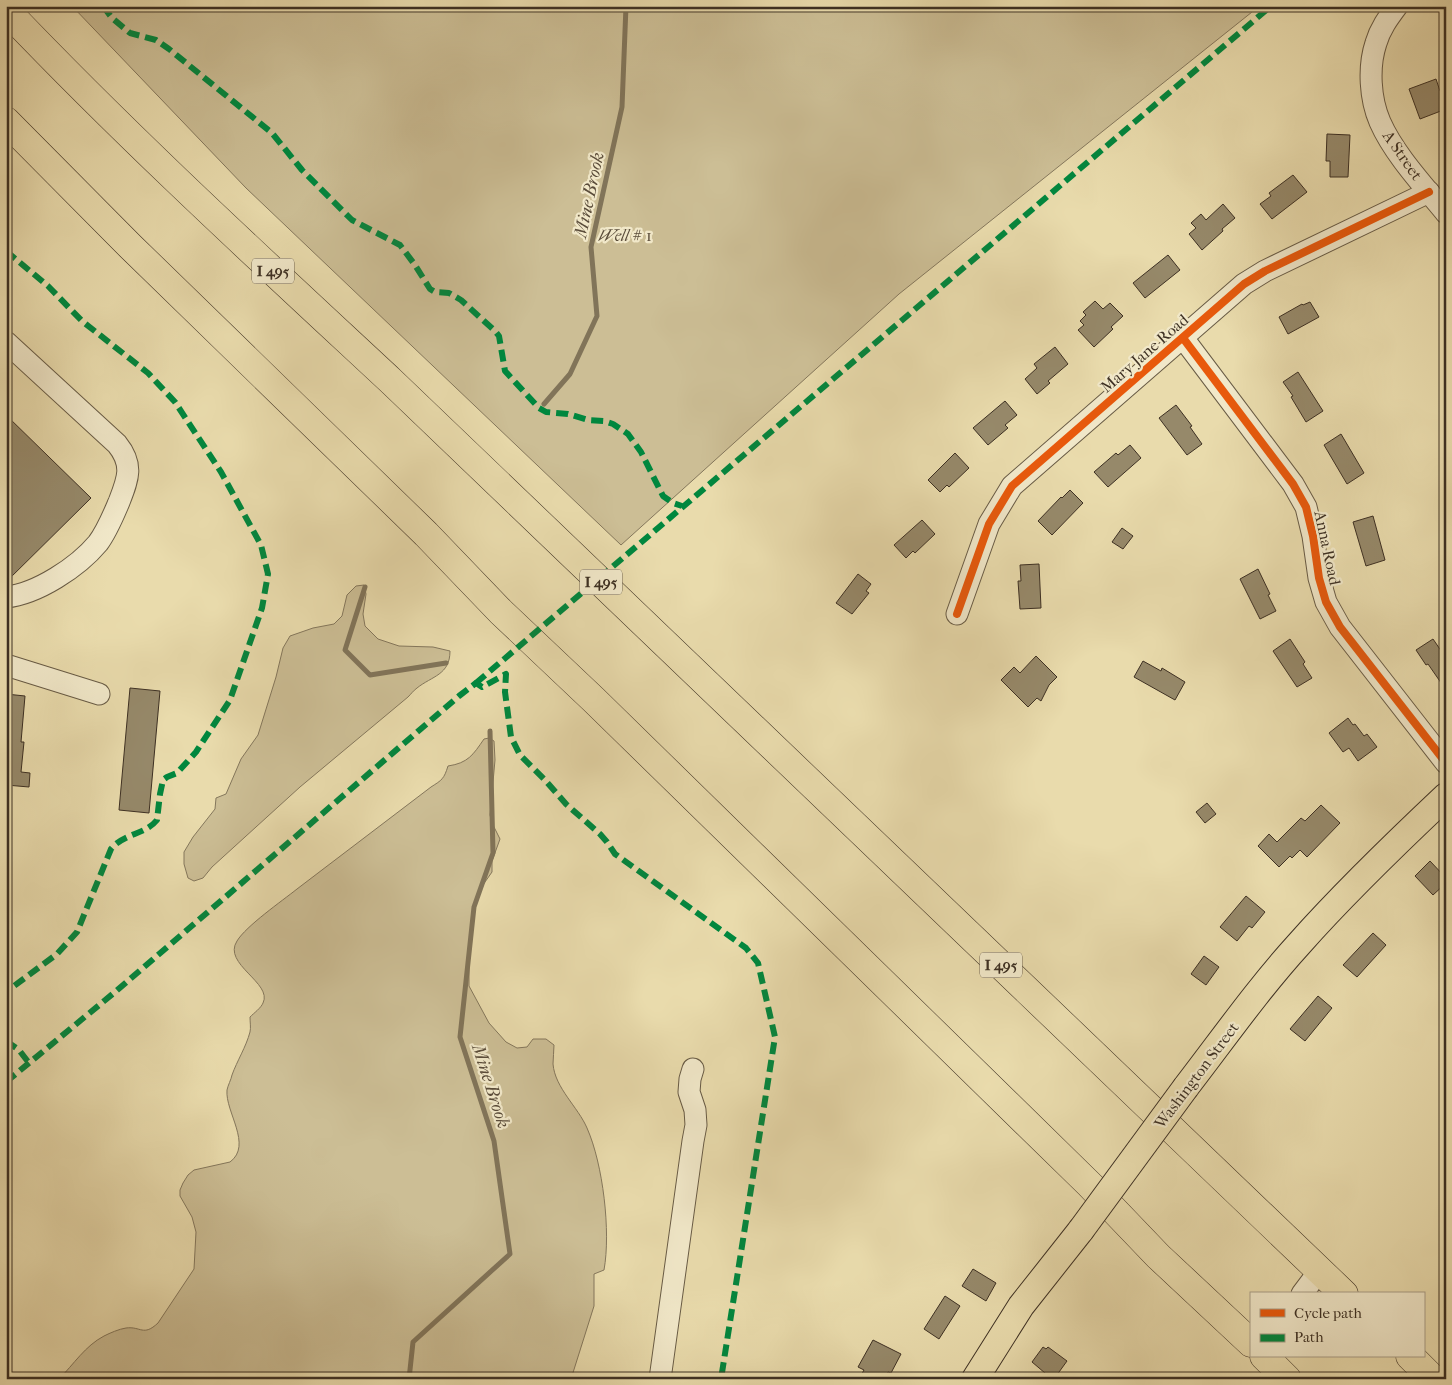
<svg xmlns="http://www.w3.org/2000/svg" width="1452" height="1385" font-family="'IM FELL French Canon',serif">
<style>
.green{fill:#ccbe95;stroke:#84775c}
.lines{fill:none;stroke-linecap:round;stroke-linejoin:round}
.stream{stroke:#817459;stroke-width:5}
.building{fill:#96896a;stroke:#3d3023}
.minor-casing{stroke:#685b45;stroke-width:23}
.major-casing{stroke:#3d3023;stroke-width:28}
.highway-casing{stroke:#3d3023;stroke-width:29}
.minor{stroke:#f1e8c9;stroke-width:21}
.major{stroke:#e9dbac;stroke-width:26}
.highway{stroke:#e9dbac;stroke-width:28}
.major-bridge-casing{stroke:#3d3023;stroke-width:28;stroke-linecap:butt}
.major-bridge{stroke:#e9dbac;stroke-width:26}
.quiet{stroke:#00873e;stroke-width:6;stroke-dasharray:12 6;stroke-linecap:butt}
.cycleway-casing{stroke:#f1e8c9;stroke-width:11}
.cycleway{stroke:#e8590c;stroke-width:8}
.labels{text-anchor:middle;stroke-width:4.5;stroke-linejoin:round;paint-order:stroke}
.shield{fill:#f1e8c9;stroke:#736755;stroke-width:1}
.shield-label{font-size:15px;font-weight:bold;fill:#3d3023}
.street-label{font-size:16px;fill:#3d3023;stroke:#f1e8c9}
.park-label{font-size:16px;font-style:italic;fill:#5a4c3a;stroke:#f1e8c9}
.water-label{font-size:18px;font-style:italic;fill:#5a4c3a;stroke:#f1e8c9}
</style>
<rect width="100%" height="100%" fill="#e9dbac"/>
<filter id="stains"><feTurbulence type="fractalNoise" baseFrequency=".004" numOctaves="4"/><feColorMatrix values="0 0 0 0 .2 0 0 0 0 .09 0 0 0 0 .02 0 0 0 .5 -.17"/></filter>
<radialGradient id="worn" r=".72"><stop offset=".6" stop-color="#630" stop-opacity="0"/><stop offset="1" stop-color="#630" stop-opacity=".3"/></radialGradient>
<g class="green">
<polygon points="72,6 1251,6 1252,12 899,294 621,545 246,188"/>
<path d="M364,585l2,9 -3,20 2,12 13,13 21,7 34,1 17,4c0,24 -18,25 -33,37 -4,3 -6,6 -9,9l-108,90 -88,80 -9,11 -9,3 -6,-3 -4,-14v-12l9,-15 22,-28 1,-11 10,-4 15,-35 17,-24 18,-58 7,-29 7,-12 23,-8 21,-4 8,-8 5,-21 9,-9z"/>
<path d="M489,738l5,3 1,19 -5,55 2,8 8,16 -8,22v11l-14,20 -9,52v42l20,37 17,19 11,6 10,-1 6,-8h13l8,6c0,6 -1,13 -1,19 2,24 25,43 34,64 16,36 24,104 17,142l-10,4v32l-23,73h-512c15,-15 26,-33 45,-43 6,-3 15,-7 22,-8 15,-2 17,9 32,-5l36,-54 2,-37 -4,-15 -12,-21v-6l3,-7 5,-8 6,-5 36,-8c23,-17 -5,-50 -3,-72 1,-5 4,-10 5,-15 5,-14 14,-28 18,-43 1,-4 0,-10 0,-15 4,-4 11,-9 13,-14 10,-20 -41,-39 -26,-62 9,-15 45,-40 60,-52 45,-34 89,-68 134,-102 11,-7 13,-8 17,-21 20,-3 25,-11 36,-27z"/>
</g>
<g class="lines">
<g class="stream">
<polyline points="544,404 570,374 597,316 591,247 622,107 626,6"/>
<polyline points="365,587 345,650 370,675 446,663"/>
<polyline points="409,1379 413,1342 510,1254 494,1141 460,1037 474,907 493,853 490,731"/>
</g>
</g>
<g class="building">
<polygon points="1436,79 1440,91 1446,89 1446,109 1420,119 1409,89"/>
<polygon points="1327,134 1350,135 1348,177 1330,177 1330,161 1326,161"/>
<polygon points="1293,175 1307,192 1272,219 1260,204 1271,196 1269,193"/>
<polygon points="1223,204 1235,218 1222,229 1223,231 1202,250 1189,234 1196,228 1191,223 1201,214 1206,220"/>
<polygon points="1168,255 1180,270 1145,298 1133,283"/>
<polygon points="1095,301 1103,309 1110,303 1123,316 1111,327 1113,329 1094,347 1078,330 1084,325 1080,321 1086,315 1083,312"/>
<polygon points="1310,302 1319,317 1288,334 1279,317 1302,304 1303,305"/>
<polygon points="1055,347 1068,364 1048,381 1050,383 1037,394 1025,379 1037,368 1034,364"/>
<polygon points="1298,372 1323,411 1306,422 1291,397 1293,396 1283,382"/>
<polygon points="1005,401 1017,415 1005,425 1008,428 988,445 973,428"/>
<polygon points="1176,405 1192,426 1190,427 1202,444 1187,455 1159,418"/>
<polygon points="6,415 91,498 6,582"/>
<polygon points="1341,434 1364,473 1347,484 1324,445"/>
<polygon points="1130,445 1141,458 1108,487 1094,472 1116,453 1118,455"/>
<polygon points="955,453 969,468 949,487 947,485 940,492 928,480"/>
<polygon points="1070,490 1083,503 1052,535 1038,521 1061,497 1062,498"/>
<polygon points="1373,516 1385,560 1366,566 1353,522"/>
<polygon points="922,520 935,534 915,553 913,551 906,558 894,545"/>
<polygon points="1122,528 1133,536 1123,549 1112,542"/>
<polygon points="1039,564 1041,608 1020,609 1018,581 1021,581 1020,565"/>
<polygon points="1258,569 1270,594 1268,595 1276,611 1260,619 1240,579"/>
<polygon points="858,574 871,584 866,591 869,593 852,614 836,603"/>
<polygon points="1290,639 1305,662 1303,664 1312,678 1297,687 1273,651"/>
<polygon points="1433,639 1446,658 1446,690 1428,664 1426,665 1416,650"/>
<polygon points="1036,656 1057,677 1049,685 1041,701 1037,698 1028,707 1001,680 1014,667 1020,673"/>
<polygon points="1143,661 1161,671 1162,668 1185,682 1175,700 1134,677"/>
<polygon points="130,688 160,691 149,813 119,810"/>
<polygon points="6,694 25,696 21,742 24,742 21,772 30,773 29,787 6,785"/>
<polygon points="1348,718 1353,725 1355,724 1364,736 1367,734 1377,747 1358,761 1349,748 1343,752 1329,733"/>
<polygon points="1207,803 1216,814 1205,823 1196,812"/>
<polygon points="1321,805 1340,823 1307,857 1300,850 1292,858 1290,856 1279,867 1258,846 1269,834 1277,842 1301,818 1305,821"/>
<polygon points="1430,861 1446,878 1446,883 1433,895 1415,876"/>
<polygon points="1246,896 1265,912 1252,928 1249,926 1237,941 1220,927"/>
<polygon points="1373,933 1386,945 1357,977 1343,965"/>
<polygon points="1204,956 1219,967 1206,985 1191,974"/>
<polygon points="1318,996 1332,1008 1305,1041 1290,1029"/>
<polygon points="973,1269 996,1283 986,1301 962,1286"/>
<polygon points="945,1296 960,1306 939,1339 924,1329"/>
<polygon points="873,1340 901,1354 891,1373 888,1372 885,1379 859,1379 864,1370 858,1367"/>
<polygon points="1043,1347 1046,1349 1048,1347 1067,1361 1054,1379 1052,1379 1032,1362"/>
</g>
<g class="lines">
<g class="minor-casing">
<g id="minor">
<path d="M1397,6c-9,12 -17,23 -21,37 -8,24 -6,56 4,79 14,32 44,64 66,91"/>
<polyline points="1183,338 1293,484 1306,507 1313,536 1319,578 1326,602 1340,627 1446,763"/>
<path d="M6,342l111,102c17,21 11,35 2,58 -6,14 -12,29 -21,41 -20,24 -61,51 -92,54"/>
<polyline points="957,614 989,524 1012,486 1244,284 1265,271 1429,192"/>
<polyline points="6,665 99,694"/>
<polyline points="1302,1294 1320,1270"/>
<polyline points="660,1379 693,1141 696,1125 695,1110 689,1092 690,1079 693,1069"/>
</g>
</g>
<g class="major-casing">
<g id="major">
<path d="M1186,1087c37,-48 72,-98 113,-143 46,-52 96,-100 147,-148"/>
<polyline points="975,1379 1021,1306 1081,1230"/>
</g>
</g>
<g class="highway-casing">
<g id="highway">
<path d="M6,10c123,129 255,250 385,371l953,913"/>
<polyline points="6,121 130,246 426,534 501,612 594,700 1090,1185 1158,1256 1251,1343"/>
<polyline points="1264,1356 1287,1379"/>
<polyline points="1410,1356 1433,1379"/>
</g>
</g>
<use href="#minor" class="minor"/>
<use href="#major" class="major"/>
<use href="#highway" class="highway"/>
<g class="major-bridge-casing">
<polyline id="major-bridge" points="1081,1230 1186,1087"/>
</g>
<use href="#major-bridge" class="major-bridge"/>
<g class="quiet">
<polyline points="103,6 112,18 130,33 156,40 169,49 272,133 302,170 352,220 400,245 415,265 430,289 435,292 449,293 461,300 495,331 499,336 505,371 539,408 546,412 568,414 588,420 604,421 613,424 628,434 641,452 663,496 673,503 682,506"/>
<path d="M6,251l42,35 34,35 66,52 27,29 46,70 40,73 7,29 -6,34 -32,92 -34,52 -19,21 -10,4 -4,3 -3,14 -3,26c-12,15 -33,13 -46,29l-34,83 -20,22 -51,38"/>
<polyline points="476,683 1271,6"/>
<polyline points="6,1041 19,1050 29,1063"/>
<polyline points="6,1082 115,992 459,696 476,683 482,687 506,674 505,692 511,737 520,755 544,779 566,804 600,834 607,842 615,854 746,948 758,963 775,1037 721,1379"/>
</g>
<g class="cycleway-casing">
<g id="cycleway">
<polyline points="1183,338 1293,484 1306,507 1313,536 1319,578 1326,602 1340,627 1446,763"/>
<polyline points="957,614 989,524 1012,486 1244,284 1265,271 1429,192"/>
</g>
</g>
<use href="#cycleway" class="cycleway"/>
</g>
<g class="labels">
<g class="shield">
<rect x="252" y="258.5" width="42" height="25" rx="4"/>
<rect x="580" y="569.5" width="42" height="25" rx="4"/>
<rect x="980" y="952.5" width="42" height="25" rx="4"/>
</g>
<g class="shield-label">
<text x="273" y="276">I 495</text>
<text x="601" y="587">I 495</text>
<text x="1001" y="970">I 495</text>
</g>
<g class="street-label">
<text transform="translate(1403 155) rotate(55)" y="6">A Street</text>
<text transform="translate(1144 353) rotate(-41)" y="6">Mary Jane Road</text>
<text transform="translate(1328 548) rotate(78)" y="6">Anna Road</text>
<text transform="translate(1196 1075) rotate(-53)" y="6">Washington Street</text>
</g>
<g class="park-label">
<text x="625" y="241">Well # 1</text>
</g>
<g class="water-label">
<text transform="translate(589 195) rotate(-78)" y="6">Mine Brook</text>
<text transform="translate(491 1086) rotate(72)" y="6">Mine Brook</text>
</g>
</g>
<rect width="1452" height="1385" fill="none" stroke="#e9dbac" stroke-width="25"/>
<rect x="8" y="8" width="1437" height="1370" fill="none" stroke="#3d3023" stroke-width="2.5"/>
<rect x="12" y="12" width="1427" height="1360" fill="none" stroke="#3d3023"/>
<rect x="1250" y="1292" width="175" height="65" fill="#f1e8c9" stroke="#a99e87"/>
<rect x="1260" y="1309" width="25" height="8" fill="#e8590c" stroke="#a99e87"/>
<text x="1294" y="1318" font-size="15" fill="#3d3023">Cycle path</text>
<rect x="1260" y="1334" width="25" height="8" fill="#00873e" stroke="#a99e87"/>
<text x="1294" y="1342" font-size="15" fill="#3d3023">Path</text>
<rect width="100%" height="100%" filter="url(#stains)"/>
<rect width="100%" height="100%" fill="url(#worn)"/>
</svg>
